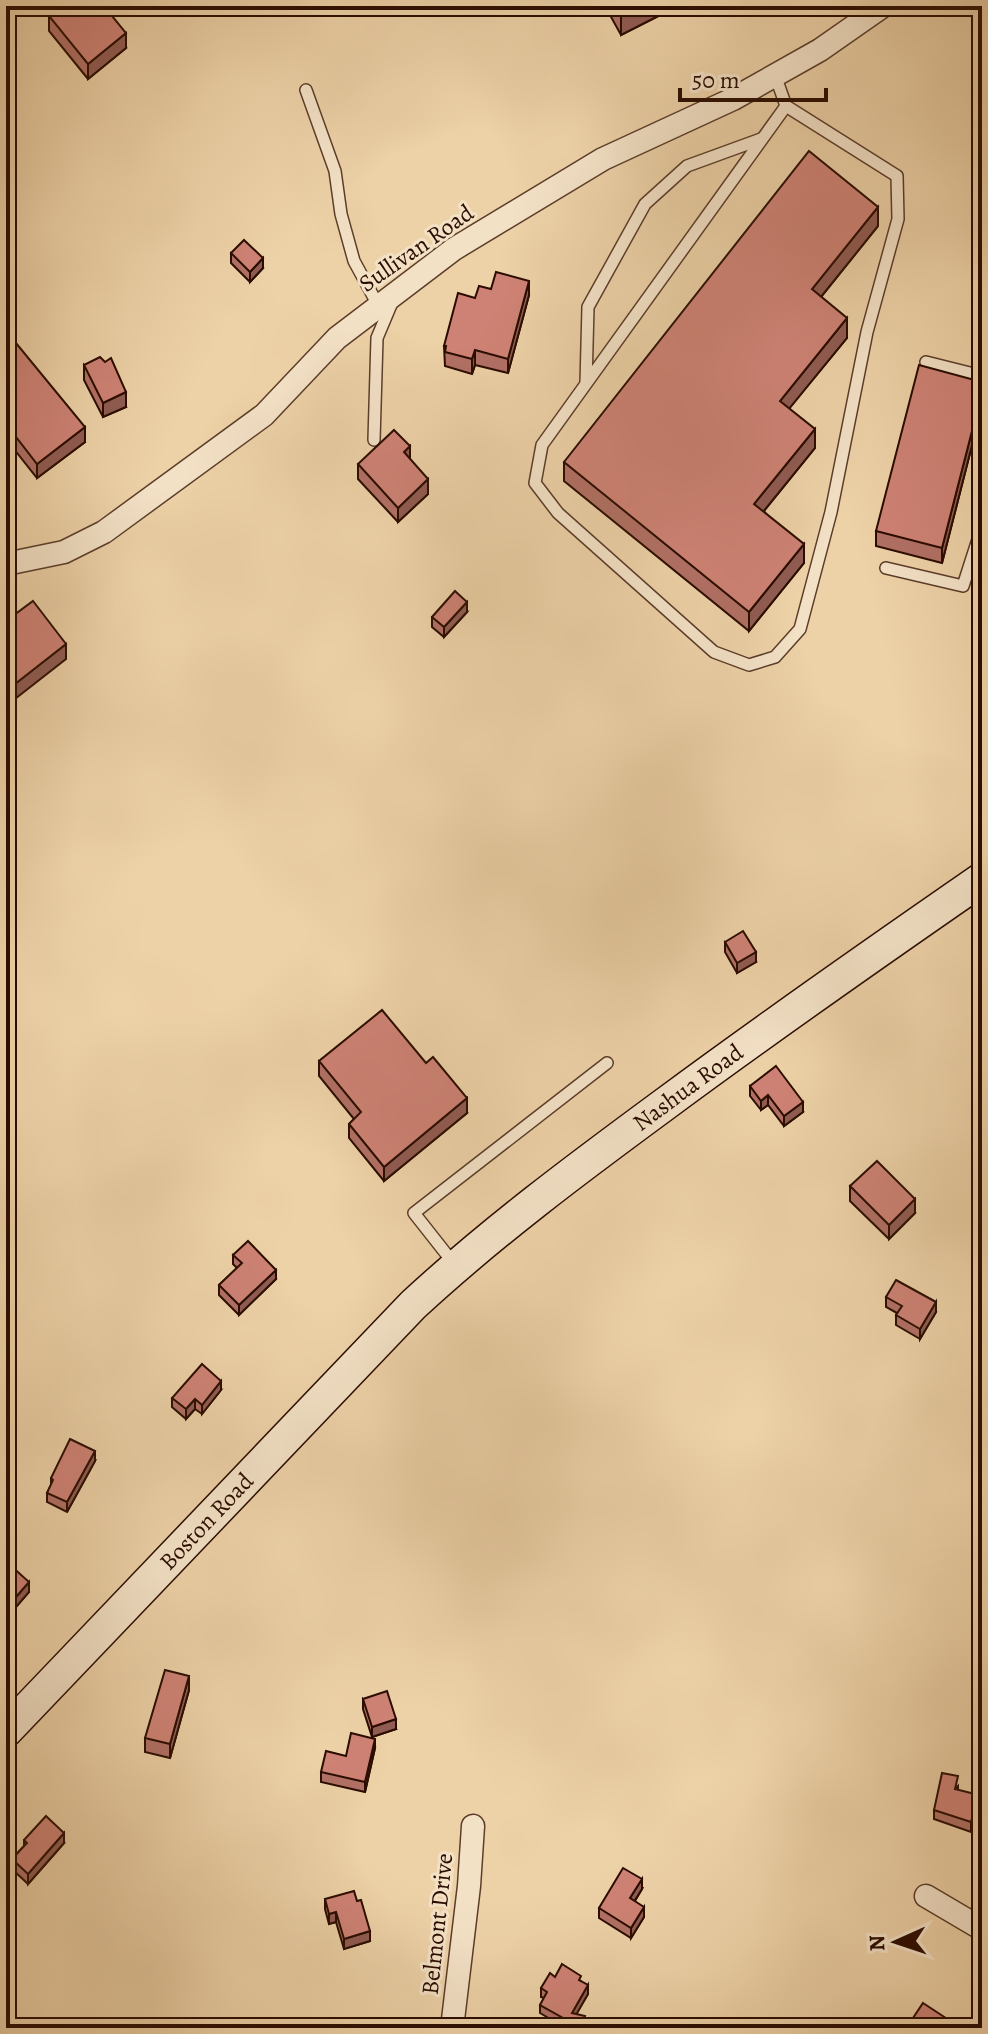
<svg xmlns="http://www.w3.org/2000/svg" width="988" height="2034" font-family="Alegreya,serif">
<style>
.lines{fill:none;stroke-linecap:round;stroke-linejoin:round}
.service-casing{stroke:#5b3d2a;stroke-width:14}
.minor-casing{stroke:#5b3d2a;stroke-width:25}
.secondary-casing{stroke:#2a0c00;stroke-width:35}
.service{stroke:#f3e1c6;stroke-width:11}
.minor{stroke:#f3e1c6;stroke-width:22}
.secondary{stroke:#f3e1c6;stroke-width:32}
.wall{fill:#b17065;stroke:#2a0c00;stroke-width:2}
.shaded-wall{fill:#905b52;stroke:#2a0c00;stroke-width:2}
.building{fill:#ce8275;stroke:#2a0c00;stroke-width:2}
.labels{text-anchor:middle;stroke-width:6;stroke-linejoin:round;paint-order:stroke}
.street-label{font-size:24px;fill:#2a0c00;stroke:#f3e1c6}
</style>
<rect width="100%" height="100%" fill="#edd1a7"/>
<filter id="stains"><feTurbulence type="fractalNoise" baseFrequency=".0025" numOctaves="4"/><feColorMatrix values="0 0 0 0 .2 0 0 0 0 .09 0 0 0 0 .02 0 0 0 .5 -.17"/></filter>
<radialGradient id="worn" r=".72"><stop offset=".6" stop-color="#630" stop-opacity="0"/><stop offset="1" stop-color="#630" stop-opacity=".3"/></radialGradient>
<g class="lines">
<g class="service-casing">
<g id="service">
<polyline points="775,75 786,106 542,445 535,483 558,513 714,652 749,665 775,657 800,629 831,512 867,332 898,219 897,176 786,106"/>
<polyline points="306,90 335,171 341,214 354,261 378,305"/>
<polyline points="926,362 982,376"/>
<polyline points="586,383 588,307 645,204 687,166 761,139"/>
<polyline points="374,440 377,338 393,300"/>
<polyline points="886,568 963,586 982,527"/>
<polyline points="455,1265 414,1213 607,1063"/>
</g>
</g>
<g class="minor-casing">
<g id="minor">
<polyline points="6,564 64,552 104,532 264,415 337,338 454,249 603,159 733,99 820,50 883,6"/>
<polyline points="926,1896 982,1929"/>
<polyline points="452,2028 469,1886 473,1826"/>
</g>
</g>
<g class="secondary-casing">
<g id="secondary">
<path id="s1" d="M6,1731l407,-426c79,-73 165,-137 252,-201 104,-77 210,-151 317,-225"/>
</g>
</g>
<use href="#service" class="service"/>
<use href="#minor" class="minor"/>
<use href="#secondary" class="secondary"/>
</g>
<g class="wall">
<polygon points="605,6 678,6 621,35"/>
<polygon points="49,16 126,48 88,79 49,31"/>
<polygon points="878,226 821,297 847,338 789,408 815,448 764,511 804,563 749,631 564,481 564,462"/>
<polygon points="231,253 263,268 250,282 231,263"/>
<polygon points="491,289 529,295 508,373 475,365 472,374 445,366 444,346 475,298"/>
<polygon points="6,341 85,442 37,478 6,439"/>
<polygon points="84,365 126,407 103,417 84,380"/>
<polygon points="982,382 982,406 942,563 876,546 876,531"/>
<polygon points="410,459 428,494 398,522 358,479 358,464"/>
<polygon points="467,612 444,637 432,627 432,617"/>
<polygon points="725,942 756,962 737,973 725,952"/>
<polygon points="319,1061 467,1113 384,1181 349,1138 349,1124 354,1119 319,1076"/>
<polygon points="750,1086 803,1112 784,1126 768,1105 761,1110 750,1096"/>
<polygon points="850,1186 915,1213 889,1239 850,1201"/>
<polygon points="233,1255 276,1279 239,1315 219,1295 219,1285 237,1268 233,1264"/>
<polygon points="886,1297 936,1312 920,1339 896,1325 896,1315 897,1313 886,1307"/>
<polygon points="221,1390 202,1414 195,1409 186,1419 172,1407 172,1398"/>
<polygon points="95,1461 67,1512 47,1502 47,1493 51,1485 51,1478"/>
<polygon points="6,1568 29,1592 9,1615 6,1612"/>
<polygon points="189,1690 170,1758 145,1752 145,1738"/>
<polygon points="363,1699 396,1729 372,1737 363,1709"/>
<polygon points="375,1748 365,1792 321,1782 321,1772 346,1756"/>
<polygon points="958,1786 958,1790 979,1805 971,1832 934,1819 934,1810"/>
<polygon points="24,1840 64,1843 28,1884 12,1869 12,1859 24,1846"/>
<polygon points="642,1889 635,1901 644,1917 631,1938 599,1918 599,1908"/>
<polygon points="325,1899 357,1901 370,1941 344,1949 336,1922 329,1924 325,1909"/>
<polygon points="555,1977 581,1981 588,1994 576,2014 585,2025 584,2028 561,2028 562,2026 540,2013 540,2005 544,1998 541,1997 541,1988"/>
<polygon points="911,2021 961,2028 911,2028"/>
</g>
<g class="shaded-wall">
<polygon points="640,6 678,6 621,35 621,16"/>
<polygon points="126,33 126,48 88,79 88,64"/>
<polygon points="878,207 878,226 812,308 812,289"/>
<polygon points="263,258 263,268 250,282 250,272"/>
<polygon points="529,281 529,295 508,373 508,359"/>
<polygon points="847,318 847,338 780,420 780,401"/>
<polygon points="475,350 475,365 472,374 472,359"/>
<polygon points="126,392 126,407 103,417 103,403"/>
<polygon points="982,392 982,406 942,563 942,548"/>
<polygon points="85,427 85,442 37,478 37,464"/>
<polygon points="815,429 815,448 754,523 754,504"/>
<polygon points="410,446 410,461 404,452"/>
<polygon points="428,479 428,494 398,522 398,508"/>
<polygon points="804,544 804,563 749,631 749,612"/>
<polygon points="467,602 467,612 444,637 444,627"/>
<polygon points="66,644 66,659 6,706 6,691"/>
<polygon points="756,952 756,962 737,973 737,963"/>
<polygon points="768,1095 768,1105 761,1110 761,1101"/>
<polygon points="467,1098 467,1113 384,1181 384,1167"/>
<polygon points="803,1102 803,1112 784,1126 784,1116"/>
<polygon points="915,1199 915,1213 889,1239 889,1225"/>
<polygon points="276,1270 276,1279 239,1315 239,1305"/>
<polygon points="936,1302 936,1312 920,1339 920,1329"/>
<polygon points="221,1381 221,1390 202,1414 202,1405"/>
<polygon points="195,1399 195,1409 186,1419 186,1409"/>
<polygon points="95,1451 95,1461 67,1512 67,1502"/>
<polygon points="29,1582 29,1592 9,1615 9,1605"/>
<polygon points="189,1676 189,1690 170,1758 170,1744"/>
<polygon points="396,1719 396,1729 372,1737 372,1727"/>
<polygon points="375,1739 375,1748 365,1792 365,1782"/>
<polygon points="979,1795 979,1805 971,1832 971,1822"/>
<polygon points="64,1833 64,1843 28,1884 28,1874"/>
<polygon points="642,1879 642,1889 630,1908 630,1898"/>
<polygon points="644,1907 644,1917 631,1938 631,1928"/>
<polygon points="336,1912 336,1922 329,1924 329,1914"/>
<polygon points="370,1931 370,1941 344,1949 344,1939"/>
<polygon points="588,1985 588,1994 572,2022 572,2013"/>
</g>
<g class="building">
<polygon points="61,6 104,6 126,33 88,64 49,16"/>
<polygon points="616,6 640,6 621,16"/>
<polygon points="809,151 878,207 812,289 847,318 780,401 815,429 754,504 804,544 749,612 564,462"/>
<polygon points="244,240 263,258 250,272 231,253"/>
<polygon points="496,272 529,281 508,359 475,350 472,359 445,352 446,346 444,346 458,293 475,298 479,286 491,289"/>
<polygon points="11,337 85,427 37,464 6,424 6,341"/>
<polygon points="100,357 105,362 111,358 126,392 103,403 84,365"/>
<polygon points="919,365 982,382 982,392 942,548 876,531"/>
<polygon points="394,430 410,446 404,452 428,479 398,508 358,464"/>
<polygon points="455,591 467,602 444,627 432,617"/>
<polygon points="33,601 66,644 6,691 6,621"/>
<polygon points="743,931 756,952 737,963 725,942"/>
<polygon points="382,1010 426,1063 433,1057 467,1098 384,1167 349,1124 361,1112 319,1061"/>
<polygon points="776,1066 803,1102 784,1116 768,1095 761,1101 750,1086"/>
<polygon points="877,1161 915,1199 889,1225 850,1186"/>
<polygon points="248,1241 276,1270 239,1305 219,1285 242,1263 233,1255"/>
<polygon points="896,1280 936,1302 920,1329 896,1315 902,1306 886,1297"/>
<polygon points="202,1364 221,1381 202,1405 195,1399 186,1409 172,1398"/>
<polygon points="70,1439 95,1451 67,1502 47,1493 53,1480 51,1478"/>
<polygon points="9,1564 29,1582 9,1605 6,1602 6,1568"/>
<polygon points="165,1670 189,1676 170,1744 145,1738"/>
<polygon points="387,1691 396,1719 372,1727 363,1699"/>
<polygon points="351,1733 375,1739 365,1782 321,1772 326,1751 346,1756"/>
<polygon points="942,1773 958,1776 955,1789 979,1795 971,1822 934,1810"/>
<polygon points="46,1816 64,1833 28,1874 12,1859 27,1843 24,1840"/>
<polygon points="623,1868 642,1879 630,1898 644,1907 631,1928 599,1908"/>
<polygon points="354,1891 357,1901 361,1900 370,1931 344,1939 336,1912 329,1914 325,1899"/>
<polygon points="562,1964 581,1976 579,1980 588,1985 572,2013 585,2016 582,2028 561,2028 563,2018 540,2005 547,1992 541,1988 550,1973 555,1977"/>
<polygon points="923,2003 961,2028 920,2028 911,2021"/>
</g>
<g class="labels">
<g class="street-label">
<text transform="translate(416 248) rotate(-35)" y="8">Sullivan Road</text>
<text dy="8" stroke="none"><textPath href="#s1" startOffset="940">Nashua Road</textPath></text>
<text dy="8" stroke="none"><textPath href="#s1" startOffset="290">Boston Road</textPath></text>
<text transform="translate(437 1924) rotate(-84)" y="8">Belmont Drive</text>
</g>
</g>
<rect width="988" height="2034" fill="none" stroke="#edd1a7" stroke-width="32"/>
<rect x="8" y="8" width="972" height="2018" fill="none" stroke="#2a0c00" stroke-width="4"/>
<rect x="16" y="16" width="956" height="2002" fill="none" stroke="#2a0c00" stroke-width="2"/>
<g transform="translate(896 1942) rotate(267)" stroke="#f3e1c6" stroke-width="6" paint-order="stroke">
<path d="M0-6L14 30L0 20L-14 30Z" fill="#2a0c00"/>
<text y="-12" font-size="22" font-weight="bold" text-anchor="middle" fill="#2a0c00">N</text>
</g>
<path d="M680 88v12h146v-12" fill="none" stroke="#2a0c00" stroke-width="4"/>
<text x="692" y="88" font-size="24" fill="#2a0c00" stroke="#f3e1c6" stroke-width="6" paint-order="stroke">50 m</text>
<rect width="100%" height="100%" filter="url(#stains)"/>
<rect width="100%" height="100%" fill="url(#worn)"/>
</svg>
